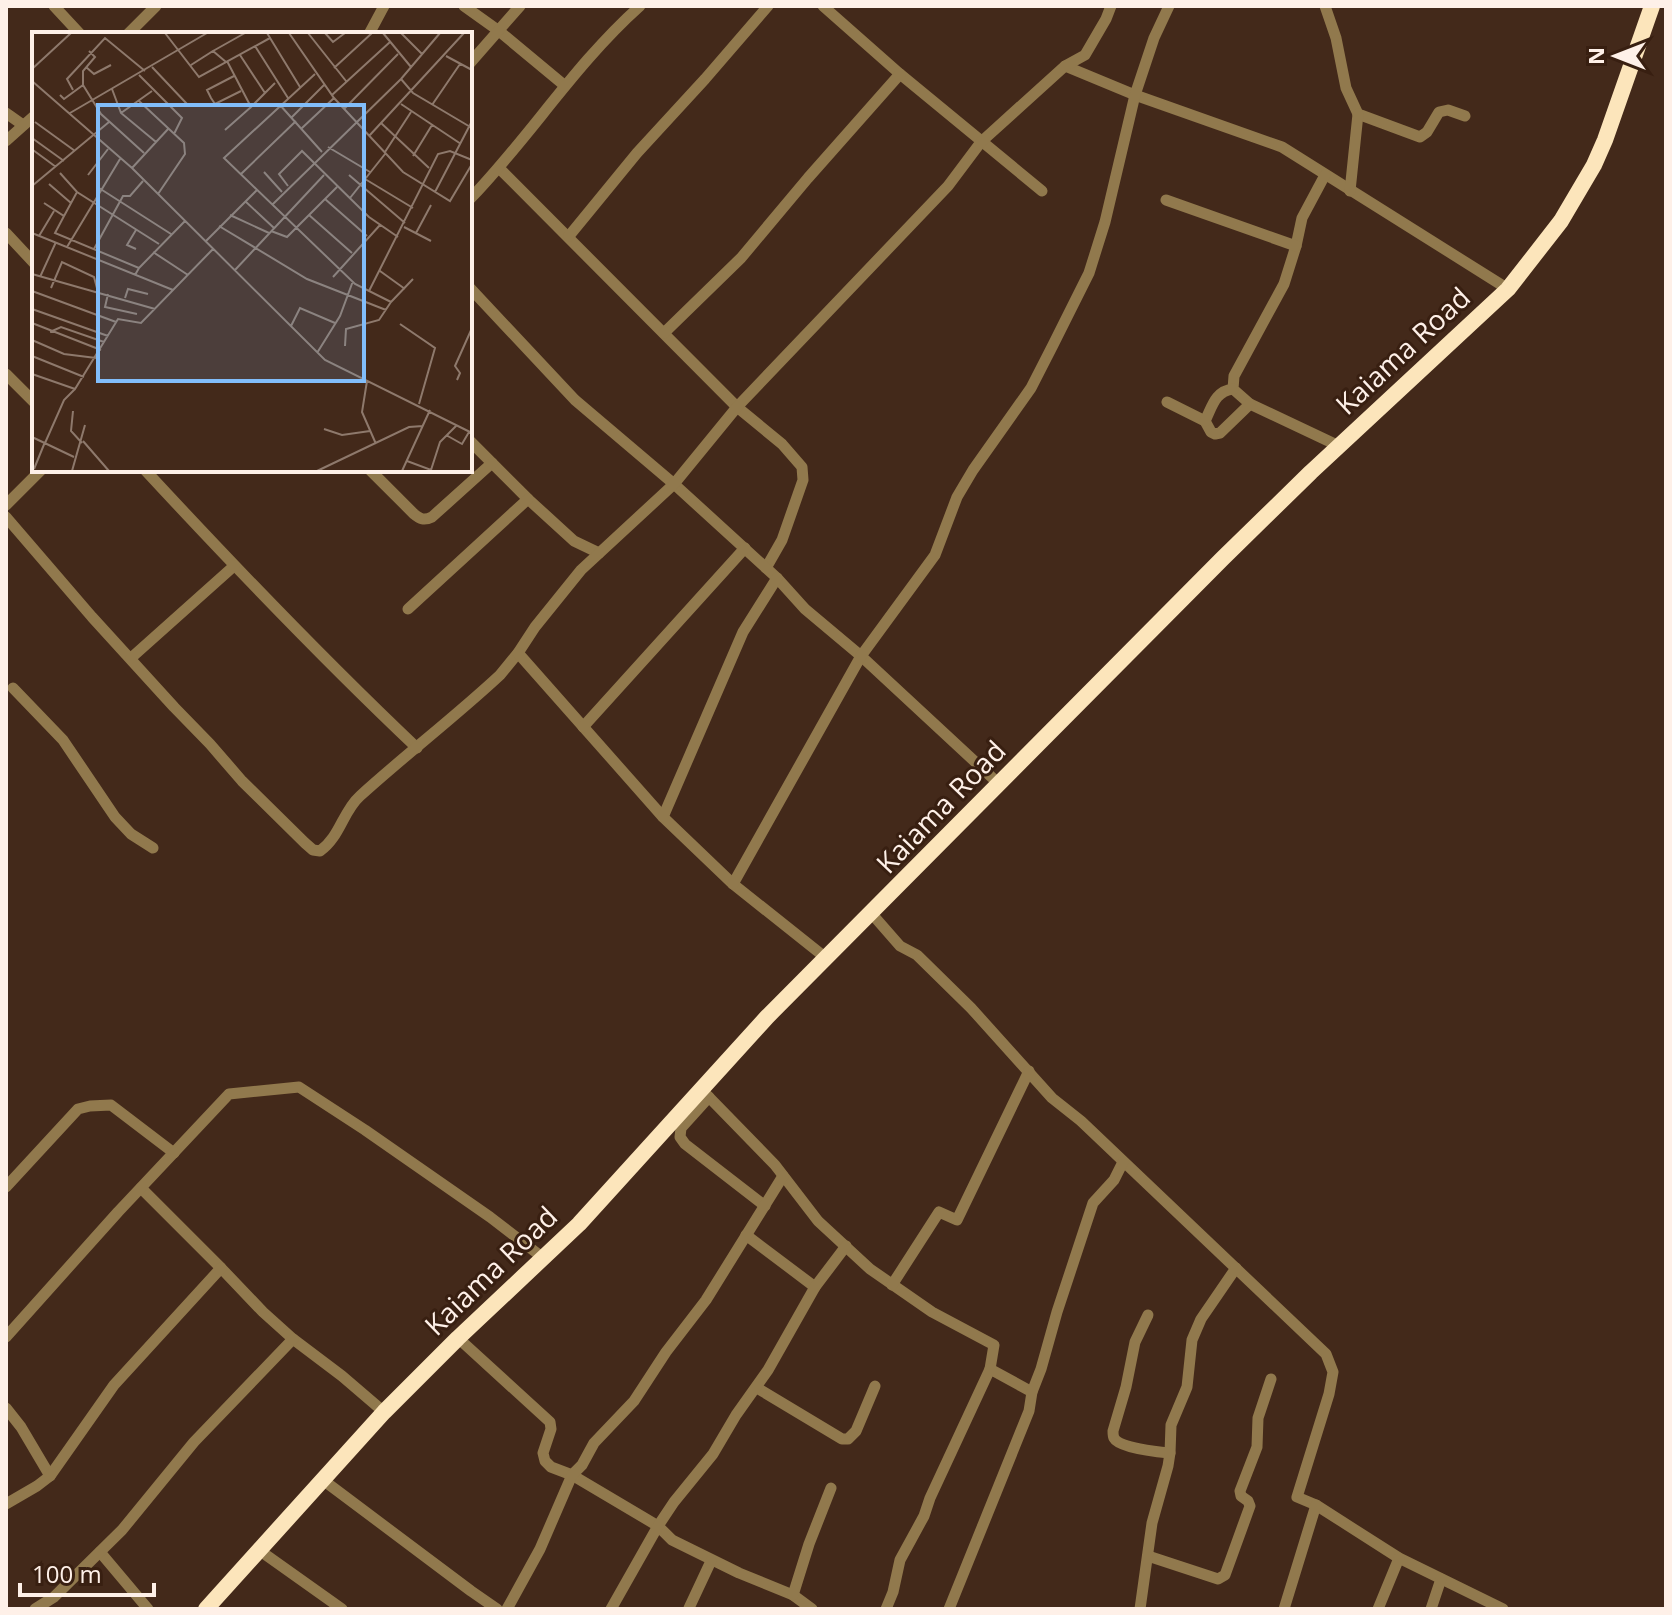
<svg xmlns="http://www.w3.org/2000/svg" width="1672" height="1615" font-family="'Open Sans',sans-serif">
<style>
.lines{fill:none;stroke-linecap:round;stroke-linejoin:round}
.minor{stroke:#91794d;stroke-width:11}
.highway{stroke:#fce5bb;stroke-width:16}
.labels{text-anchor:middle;stroke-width:6;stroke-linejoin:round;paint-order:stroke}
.street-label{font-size:28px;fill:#fef0e8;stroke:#381f11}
.inset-road{fill:none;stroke:#8e796c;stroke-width:2}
.view{fill:#81bdfa;fill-opacity:0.15;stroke:#81bdfa;stroke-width:4}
.inset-edge{fill:none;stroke:#fef0e8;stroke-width:4}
</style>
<rect width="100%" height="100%" fill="#43291a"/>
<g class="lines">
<g class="minor">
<polyline points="54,6 80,34"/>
<polyline points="464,6 499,31 564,85"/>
<polyline points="823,6 900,74 1042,191"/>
<polyline points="1325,6 1336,38 1346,88 1358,114 1420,137 1427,132 1439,112 1448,110 1465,116"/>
<polyline points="128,34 156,6"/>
<polyline points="369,34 384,6"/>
<polyline points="470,63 520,6"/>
<polyline points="1065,66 1135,95 1282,147 1508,289"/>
<polyline points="6,113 23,125"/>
<polyline points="6,141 34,116"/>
<polyline points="499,168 737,407 782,444 802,467 803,480 782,540 766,568"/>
<polyline points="1325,175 1302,218 1296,246 1284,284 1234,376 1233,389 1250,404 1339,446"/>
<polyline points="1350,191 1358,114"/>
<path d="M470,199c60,-62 105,-135 170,-193"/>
<polyline points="1166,200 1296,246"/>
<polyline points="6,233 34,263"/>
<polyline points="569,236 637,153 705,79 768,6"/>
<polyline points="470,288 575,400 674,484 777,578 805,609 861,656 999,784"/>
<polyline points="664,333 741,258 808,178 900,74"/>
<polyline points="6,374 34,402"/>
<polyline points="1167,402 1205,421 1211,432 1215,434 1220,433 1250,404"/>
<path d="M1205,421c7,-14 10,-30 28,-32"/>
<polyline points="470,441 528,499 574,541 599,553"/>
<path d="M145,470c88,95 178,189 272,278"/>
<path d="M370,470l44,44c6,5 10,7 18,3l60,-54"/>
<polyline points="6,505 41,470"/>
<path d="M6,517l86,100 82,90 36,37 32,37 63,62 8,7 7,1c20,-14 23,-40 40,-55 45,-41 95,-79 140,-121l18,-22 17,-26 46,-57 93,-86 63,-77 211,-221 33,-44 84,-76 20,-11 21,-36 5,-13"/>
<polyline points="408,609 528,499"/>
<polyline points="518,653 663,817 733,884 826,958"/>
<polyline points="131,658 234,566"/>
<polyline points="13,688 63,740 115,817 131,834 153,848"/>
<polyline points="583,727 745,548"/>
<polyline points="663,817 743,632 777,578"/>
<polyline points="733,884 861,656 935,555 957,497 973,470 1031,388 1053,345 1089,273 1105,222 1135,95 1154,38 1169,6"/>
<polyline points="872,914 900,946 917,955 971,1008 1052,1098 1081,1121 1326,1354 1333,1372 1329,1394 1297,1497 1316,1505 1399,1558 1503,1609"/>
<polyline points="702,1090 775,1165 818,1221 870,1269 932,1312 994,1345 990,1369"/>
<polyline points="709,1097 681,1128 680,1137 685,1144 765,1206"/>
<polyline points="6,1187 78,1109 90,1106 111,1105 174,1153"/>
<polyline points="141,1188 221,1268 263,1312 293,1339 342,1376 384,1412"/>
<polyline points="746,1235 815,1287"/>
<polyline points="892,1285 939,1212 957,1220 1029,1071"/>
<path d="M1148,1315l-13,27 -9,45 -13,44c0,2 0,5 1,7 5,10 45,14 56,15"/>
<polyline points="6,1337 118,1212 229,1094 299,1087 365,1130 490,1217 542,1257"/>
<polyline points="458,1338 550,1422 551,1429 543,1453 545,1461 551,1467 572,1475 658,1526 672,1540 739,1573 793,1595 812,1609"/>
<polyline points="757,1388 842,1439 848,1439 856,1431 875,1386"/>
<polyline points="6,1408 21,1427 50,1476"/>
<polyline points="323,1480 471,1591 497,1609"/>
<polyline points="6,1504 37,1486 50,1476 114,1385 221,1268"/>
<polyline points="259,1550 342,1609"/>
<polyline points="100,1552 148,1609"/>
<polyline points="1148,1556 1218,1579 1225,1575 1250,1506 1248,1501 1241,1496 1240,1491 1257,1447 1258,1418 1271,1379"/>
<polyline points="793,1595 809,1544 831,1488"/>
<polyline points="689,1608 711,1561"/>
<polyline points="35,1609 54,1597 122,1530 194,1442 293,1339"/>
<polyline points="507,1609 540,1549 572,1475 582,1465 594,1443 634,1401 666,1352 706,1300 783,1176"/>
<polyline points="611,1609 658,1526 674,1502 713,1454 736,1415 768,1370 815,1287 846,1246"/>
<polyline points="886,1609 893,1592 900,1560 924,1516 930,1498 990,1369 1032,1392"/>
<polyline points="949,1609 1029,1411 1032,1392 1041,1369 1057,1312 1093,1203 1114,1180 1123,1162"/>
<polyline points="1140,1609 1152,1523 1168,1466 1170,1453 1171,1425 1187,1387 1192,1340 1201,1319 1236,1268"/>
<polyline points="1284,1609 1316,1505"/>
<polyline points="1378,1609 1399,1558"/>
<polyline points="1431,1609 1441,1579"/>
</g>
<polyline class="highway" points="206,1609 384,1412 458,1338 579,1224 767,1017 1223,558 1311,472 1508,289 1561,221 1594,165 1605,140 1652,6"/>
</g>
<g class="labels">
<g class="street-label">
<text transform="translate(1403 351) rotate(-43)" y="10">Kaiama Road</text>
<text transform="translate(941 807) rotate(-46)" y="10">Kaiama Road</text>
<text transform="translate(491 1271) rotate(-44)" y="10">Kaiama Road</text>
</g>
</g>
<g transform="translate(32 32)">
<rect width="440" height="440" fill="#43291a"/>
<path class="inset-road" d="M133,1l34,44 71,-39M235,1l33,54M257,1l45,65 69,74 47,29 22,-37M276,1l38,48M293,1l8,9 12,-9M351,1l28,34M369,1l21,21M223,14l33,52M181,19l32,-18M208,23l25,38M414,24l26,14M195,29l24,46 24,-24M159,33l22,-14 13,11M54,35l8,7 17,-9M120,35l35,37M302,36l38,-35M0,37l39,-36M283,42l-91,84 131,126 36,18 -12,18 -33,9 -1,17M107,43l43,43 -8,16M202,44l-27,14 4,8 4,6 26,-13M369,47l12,14 59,35M0,49l100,87 193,192 147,73M51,53l18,29 43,39M80,57l9,24 35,29M41,58l-6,-11 38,-41 40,33M28,63l4,4 19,-14v-14l12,-14 -6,-6M300,63l58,-53M107,69l45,42 1,11 -27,40M369,72l60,40M248,73l42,47M400,73l28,-41M312,77l54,-55M38,81l137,-80M89,81l31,-22M260,85l32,-32M3,90l40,29M349,91l48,45M270,96l32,-30M193,98l26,-23M337,104l95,-103M0,106l32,23M296,115l42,25M1,118l23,17M353,120l26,-40M381,124l19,-31M100,136l37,-40M232,140l18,20M28,141l17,19 82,52M209,142l55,-53M56,143l20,-26M317,143l56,48M333,147l48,29M17,152l22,19M0,154l77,-64M256,154l-9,-12 23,-23 67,66 29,20M67,156l72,46M403,160l37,-71M318,166l35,-44M293,167l42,37M213,169l29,27M12,171l20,13 13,-24M241,172l128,-125 39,-46M198,183l39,18M277,183l43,38M32,184l-9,17 84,35 -4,7M187,194l88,53 79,31M372,195l27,14M104,198l-9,15 9,4M239,199l16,6 50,-50M0,201l141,57M384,201l15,-28M7,204l15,-25M174,209l51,-51M35,215l53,-88M62,217l29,-53h7l13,-15M121,220l35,23M107,236l46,-47M203,238l89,-95M348,239l25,18M0,242l123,35M8,245l16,-35M301,245l47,-52M19,256l11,-26 32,15 4,15M0,259l84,31M337,259l69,-137 12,-3 22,9M76,262l-3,13 32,7M93,266l3,-9 20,5M359,270l22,-23M0,277l76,27M0,291l69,27M368,292l35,24 -16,56M259,294l9,-18 35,15M18,300l11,-5 43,15M0,308l32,14 32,4M285,321l23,-37 13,-35M0,324l52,21M0,342l43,15 43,-70 23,4 72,-74M425,348l3,-7 -5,-7 17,-38M335,349l-5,31 14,32M41,379l-2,20 11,12M292,397l18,6 28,-4M414,403l16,9 7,-12M0,405l42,20M51,409l26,30M13,411l19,-43 11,-11M375,429l24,9 9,-28 16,-16M2,437l11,-27M40,439l13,-46M285,439l92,-44 14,-1M370,439l28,-61"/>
<path class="view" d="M66,73h266v276h-266z"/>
<rect width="440" height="440" class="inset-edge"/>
</g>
<rect width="1672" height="1615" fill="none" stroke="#fef0e8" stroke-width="16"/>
<g transform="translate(1616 56) rotate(270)" stroke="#381f11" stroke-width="6" paint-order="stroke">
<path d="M0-6L14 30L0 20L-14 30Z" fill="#fef0e8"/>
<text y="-12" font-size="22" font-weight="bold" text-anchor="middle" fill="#fef0e8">N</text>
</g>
<path d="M20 1583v12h134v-12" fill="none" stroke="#fef0e8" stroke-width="4"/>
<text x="32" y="1583" font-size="24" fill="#fef0e8" stroke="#381f11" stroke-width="6" paint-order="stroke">100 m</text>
</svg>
